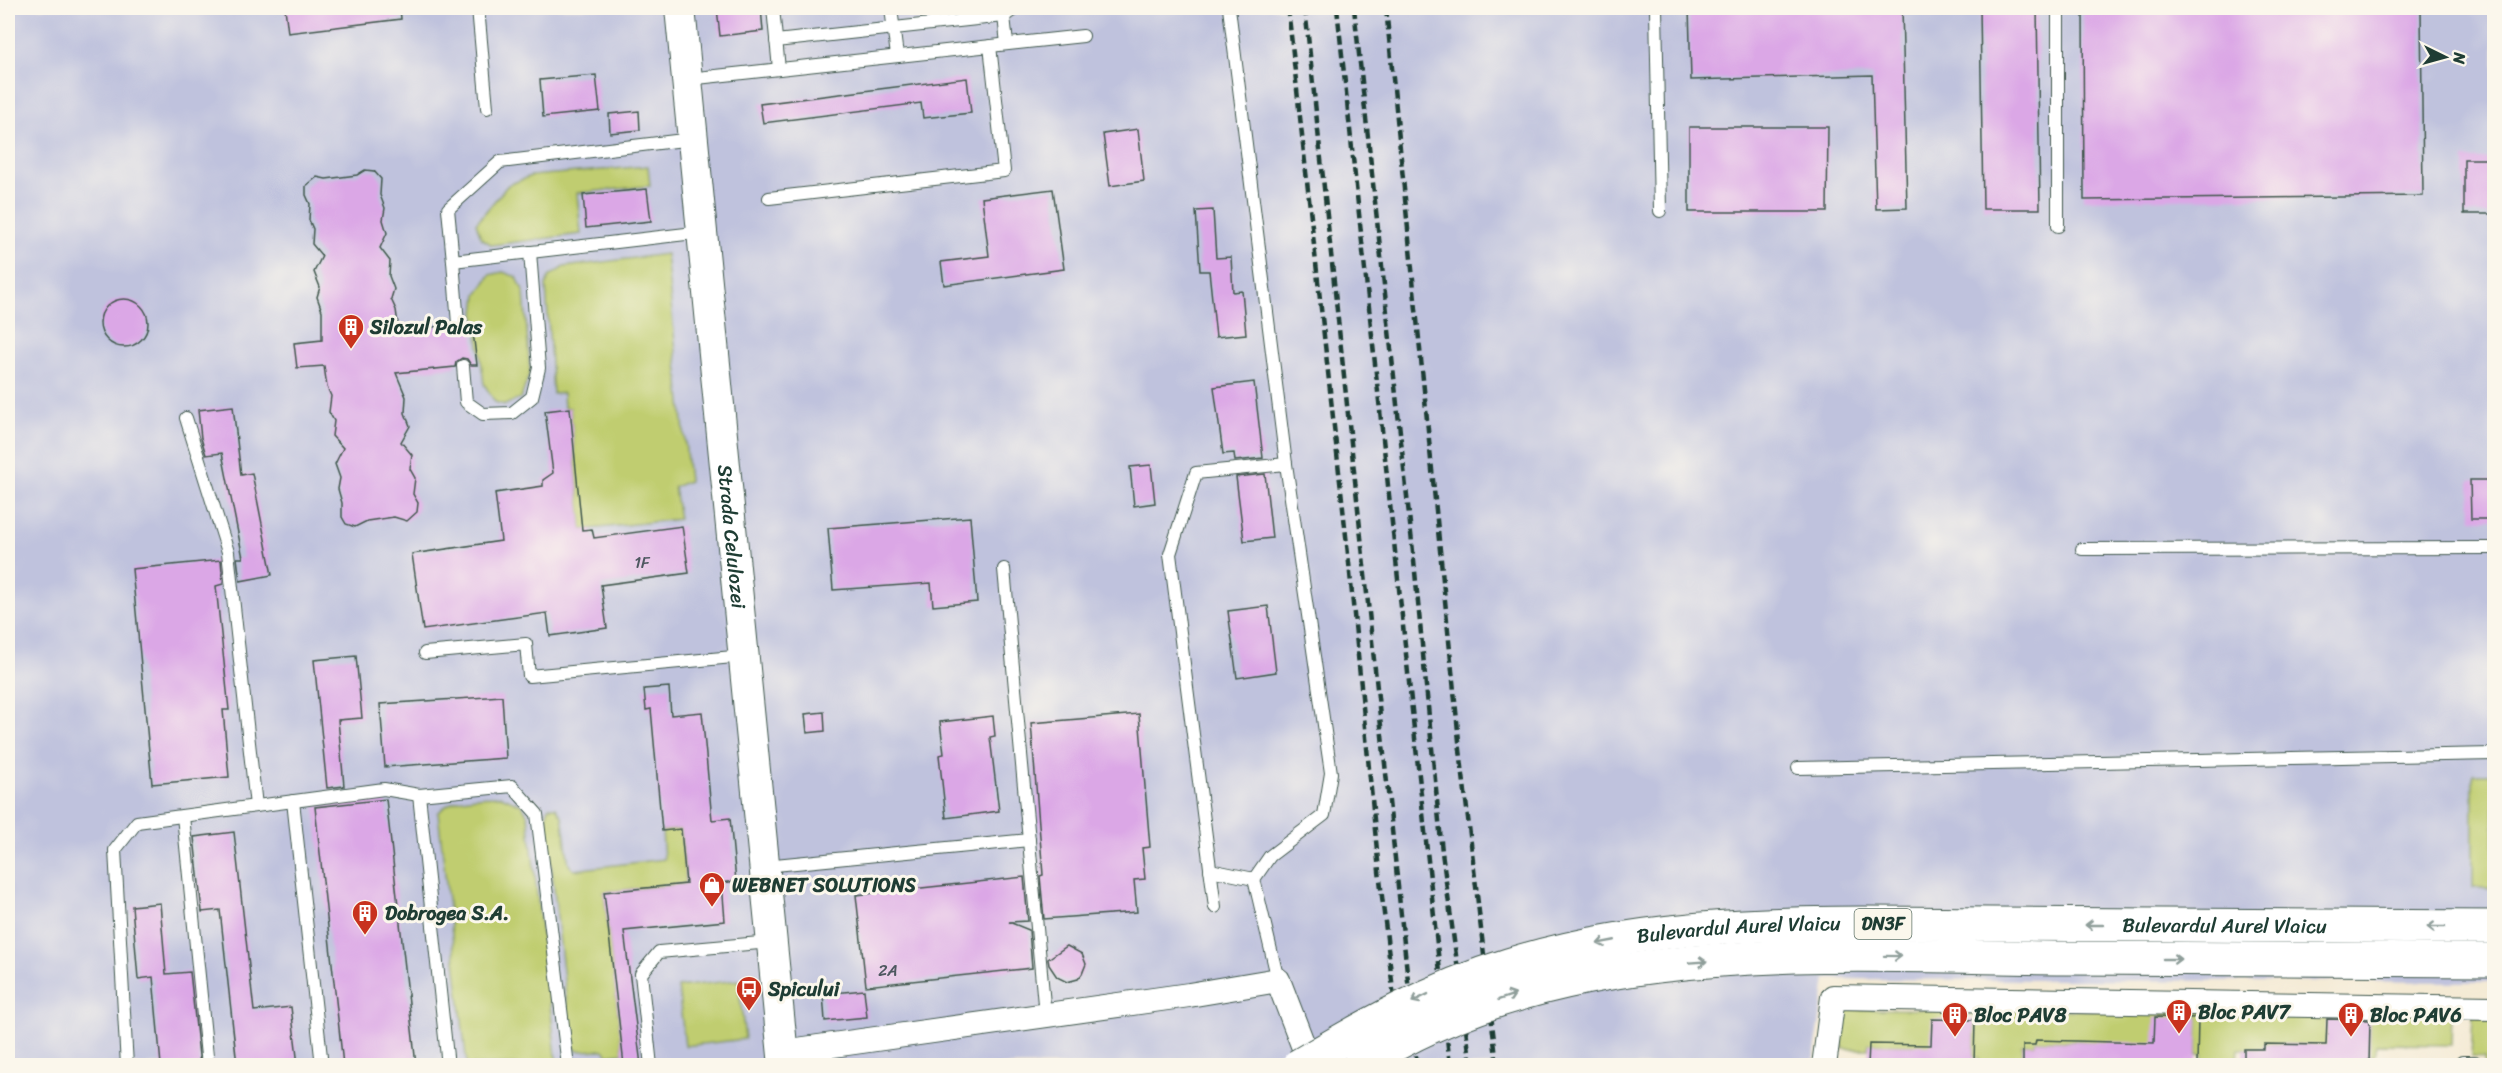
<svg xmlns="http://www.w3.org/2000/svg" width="2502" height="1073" font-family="Sriracha,sans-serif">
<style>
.industrial{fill:#bfc2dd}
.green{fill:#c0cd6f;stroke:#708552;stroke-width:1.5}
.building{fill:#dba7e6}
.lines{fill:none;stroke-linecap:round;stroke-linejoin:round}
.service-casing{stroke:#3f574c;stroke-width:14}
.minor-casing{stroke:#3f574c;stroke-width:26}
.tertiary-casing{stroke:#3f574c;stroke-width:32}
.service{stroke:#fff;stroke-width:12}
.minor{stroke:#fff;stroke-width:24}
.tertiary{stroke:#fff;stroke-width:30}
.rail{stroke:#1f3d34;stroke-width:4.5;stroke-dasharray:9 4.5;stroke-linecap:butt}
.primary-bridge-casing{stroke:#3f574c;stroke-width:35;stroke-linecap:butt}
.primary-bridge{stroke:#fff;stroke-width:33}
.oneway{stroke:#8f9e9a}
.labels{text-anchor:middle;stroke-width:6;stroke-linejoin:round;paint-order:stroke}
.number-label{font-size:16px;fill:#4e5860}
.shield{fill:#fbf7ec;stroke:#61756b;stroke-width:1.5}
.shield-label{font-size:18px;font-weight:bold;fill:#1f3d34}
.poi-label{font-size:20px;font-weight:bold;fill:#1f3d34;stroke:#fbf7ec;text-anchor:start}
.street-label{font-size:20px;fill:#1f3d34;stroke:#fbf7ec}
</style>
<rect width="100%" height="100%" fill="#fbf7ec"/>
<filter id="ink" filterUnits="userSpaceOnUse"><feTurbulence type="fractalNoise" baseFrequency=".0167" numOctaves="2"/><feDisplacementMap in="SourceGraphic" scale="12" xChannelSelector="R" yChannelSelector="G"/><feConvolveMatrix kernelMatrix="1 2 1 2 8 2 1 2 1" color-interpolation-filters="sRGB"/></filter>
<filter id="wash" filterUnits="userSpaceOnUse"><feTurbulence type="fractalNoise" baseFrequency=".008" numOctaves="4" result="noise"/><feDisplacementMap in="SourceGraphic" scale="24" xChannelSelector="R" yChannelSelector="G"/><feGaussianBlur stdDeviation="1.35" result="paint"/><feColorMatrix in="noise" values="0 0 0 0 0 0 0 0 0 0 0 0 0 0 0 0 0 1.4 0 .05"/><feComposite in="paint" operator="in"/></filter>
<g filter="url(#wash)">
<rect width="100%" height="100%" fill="#f4ead4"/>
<polygon class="industrial" points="8,8 2494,8 2494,982 1826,979 1813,1066 8,1065"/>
<g class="green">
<polygon points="648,166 650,186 577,193 581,234 492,245 481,238 476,223 508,185 531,176"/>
<polygon points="666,254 689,481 674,487 679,519 582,530 570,408 564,408 563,393 553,394 546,286 549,277 564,267"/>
<polygon points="503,272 517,277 524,293 530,372 521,398 505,405 495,402 484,384 475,313 477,295 490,275"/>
<rect x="2473" y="774" width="21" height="114"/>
<path d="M501,796l21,9 6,11 29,249h-90l-29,-252c16,-18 40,-16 63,-17z"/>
<polygon points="549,807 556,807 562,816 569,865 574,870 664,859 662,831 681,829 686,884 604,892 623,1053 608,1055 604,1050 577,1051 571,1043 546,816"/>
<polygon points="738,980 745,1039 685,1046 678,987"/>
<polygon points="1842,1009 2452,1012 2451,1045 2376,1044 2374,1057 2369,1057 2370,1015 2358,1015 2357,1020 2327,1019 2332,1051 2309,1045 2264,1044 2264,1049 2239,1049 2238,1061 2244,1061 2244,1065 2203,1065 2203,1055 2197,1055 2198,1013 2185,1013 2185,1018 2160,1049 2079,1041 2036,1040 2035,1045 2023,1045 2023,1065 1979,1066 1979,1058 1974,1057 1975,1015 1962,1015 1962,1020 1936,1051 1913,1045 1869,1044 1868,1049 1843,1049"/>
<polygon points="2473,1014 2494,1014 2494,1065 2485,1065 2485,1058 2471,1057"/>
</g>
<g id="blocks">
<g class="building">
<polygon points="285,8 400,8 401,19 288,33"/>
<polygon points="717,8 761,8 763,31 720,36"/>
<polygon points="1689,8 1902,8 1907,208 1876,209 1872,75 1691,80"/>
<polygon points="1980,8 2037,8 2040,209 1983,209"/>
<polygon points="2083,8 2421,8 2423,196 2084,200"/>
<polygon points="596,75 600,111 543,117 540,80"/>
<polygon points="967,78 971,113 923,118 921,103 763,123 760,104"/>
<polygon points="639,111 640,130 610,133 609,114"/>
<polygon points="1689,127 1828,127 1827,212 1689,212"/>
<polygon points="1138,129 1144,181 1110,186 1103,134"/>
<rect x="2464" y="159" width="30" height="55"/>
<polygon points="365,170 374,171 381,179 380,195 385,208 383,220 387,233 380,248 390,261 389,276 394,289 391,299 396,310 399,331 450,325 454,331 459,332 465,328 466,323 472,323 477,365 471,365 467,359 462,358 456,362 455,367 396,373 406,397 405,413 410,426 401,442 412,455 410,469 415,478 413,494 418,503 417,512 407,521 394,517 367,521 355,527 346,524 342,517 342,503 338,489 340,478 335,464 343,448 332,436 334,421 329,412 331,396 327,387 324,366 297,368 294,343 322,340 322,311 317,297 320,287 314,272 322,256 312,244 313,229 309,220 310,204 306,195 306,186 317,177 326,179 357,175"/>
<polygon points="647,189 651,221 586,228 583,195"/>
<polygon points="1053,189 1064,269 944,285 941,262 989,256 982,198"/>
<polygon points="1213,210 1216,258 1231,257 1233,292 1242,291 1246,334 1216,337 1209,271 1200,271 1196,211"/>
<circle cx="124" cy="323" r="24"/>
<polygon points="1254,382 1263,458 1235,461 1234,453 1223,454 1214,387"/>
<polygon points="233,406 241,475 252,473 272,575 240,581 237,558 243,558 222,453 206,455 201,438 198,410"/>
<polygon points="570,408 582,530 592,529 594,538 682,526 689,573 601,585 607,628 550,636 547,613 423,630 412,554 501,541 495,493 543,486 543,480 553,473 545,411"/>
<polygon points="1151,465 1155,503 1134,506 1130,467"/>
<polygon points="1265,474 1272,538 1244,541 1236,477"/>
<polygon points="2470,480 2494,480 2494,519 2471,519"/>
<polygon points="970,517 977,602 933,606 931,583 833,590 828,528"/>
<polygon points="221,560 223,584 216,586 229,710 223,710 229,777 152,784 132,569"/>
<polygon points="1268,606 1276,672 1237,678 1228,611"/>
<polygon points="356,656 362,718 338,720 344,786 327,788 314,660"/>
<polygon points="669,687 671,715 702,712 712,820 730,818 736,881 722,883 725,921 624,931 641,1065 624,1065 604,892 686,884 681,829 662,831 651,709 646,710 644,689"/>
<polygon points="502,696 506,758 385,767 380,704"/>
<polygon points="824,712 825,731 807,733 805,714"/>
<polygon points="1139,714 1150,847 1142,848 1145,879 1134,880 1137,912 1044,919 1040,876 1043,875 1031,723"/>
<polygon points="993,716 995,736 990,737 999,811 946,818 939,755 944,754 940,722"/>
<polygon points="386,799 416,1065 343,1065 315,807"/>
<polygon points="234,832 254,1011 291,1007 298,1065 237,1065 220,910 202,912 194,837"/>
<polygon points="1024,877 1028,921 1009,922 1029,930 1032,968 866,986 856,895"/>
<polygon points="160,903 166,974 190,972 200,1065 161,1065 153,977 138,979 132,906"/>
<polygon points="1067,946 1082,954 1086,964 1082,974 1078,979 1067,982 1057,977 1049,965 1048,959"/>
<polygon points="864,990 867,1017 825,1021 823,994"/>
<polygon points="2155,1017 2198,1018 2197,1065 2023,1065 2023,1045 2035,1045 2036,1040 2154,1043"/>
<polygon points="1932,1019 1975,1020 1974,1065 1868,1065 1869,1044 1931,1045"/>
<polygon points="2327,1019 2370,1020 2369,1065 2244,1065 2244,1049 2264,1049 2264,1044 2326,1045"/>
</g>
</g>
</g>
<g filter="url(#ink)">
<use href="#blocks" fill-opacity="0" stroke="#3f574c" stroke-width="1.5"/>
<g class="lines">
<g class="service-casing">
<g id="service">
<polyline points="478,8 487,108"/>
<polyline points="773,8 779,69"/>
<polyline points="891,8 897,56"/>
<polyline points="1229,8 1286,464 1331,773 1324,815 1270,856 1254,879 1278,980"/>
<polyline points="1656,8 1660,211"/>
<polyline points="2058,8 2058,226"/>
<polyline points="776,41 1004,16"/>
<polyline points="1007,44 1004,16 1016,8"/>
<polyline points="688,79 1083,36"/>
<polyline points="692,139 500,162 448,209 453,261 703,232"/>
<polyline points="769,198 1004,171 990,46"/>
<polyline points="453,261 458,324"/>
<polyline points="463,366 466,402 483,414 512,413 532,397 539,368 530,252"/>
<polyline points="186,418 228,552 256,806"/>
<polyline points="2082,549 2494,548"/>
<polyline points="1004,569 1045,1015"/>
<polyline points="425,653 526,644 529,676 744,656"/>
<polyline points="1798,768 2494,754"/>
<polyline points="419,795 448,1066"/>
<polyline points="293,801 322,1066"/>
<polyline points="183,816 208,1066"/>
<polyline points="765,866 1029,840"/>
<polyline points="1210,870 1254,879"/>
<polyline points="1215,907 1170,554 1196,473 1286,464"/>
<polyline points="2462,1062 2475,1062 2474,1066"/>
<polyline points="127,1066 115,850 137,822 384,789 419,795 512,786 537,814 568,1066"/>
<polyline points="651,1066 641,974 659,952 771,942"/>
</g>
</g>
<g class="minor-casing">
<g id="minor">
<polyline points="783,1052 1189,995 1278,980 1311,1066"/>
<polyline points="1824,1066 1833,997 2494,1008"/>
</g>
</g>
<g class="tertiary-casing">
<g id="tertiary">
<path id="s1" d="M680,8l104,1058"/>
</g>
</g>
<use href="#service" class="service"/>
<use href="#minor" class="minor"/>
<use href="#tertiary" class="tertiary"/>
<g class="rail">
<polyline points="1288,8 1349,563 1379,871 1402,1066"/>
<polyline points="1305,8 1417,1066"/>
<polyline points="1337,8 1450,1066"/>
<polyline points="1354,8 1414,561 1442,852 1471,1066"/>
<polyline points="1386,8 1459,741 1497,1066"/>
</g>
<g class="primary-bridge-casing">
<g id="primary-bridge">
<path id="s2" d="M1298,1066c68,-41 135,-78 210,-101 155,-49 322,-42 482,-41 168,1 336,2 504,3"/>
<path d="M1359,1066c204,-133 473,-110 706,-108 143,2 286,2 429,2"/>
</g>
</g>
<use href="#primary-bridge" class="primary-bridge"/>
</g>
<defs><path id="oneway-shaft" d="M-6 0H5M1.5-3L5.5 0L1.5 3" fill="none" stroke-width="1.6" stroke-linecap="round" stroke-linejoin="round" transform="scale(1.5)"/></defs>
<g class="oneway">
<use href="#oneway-shaft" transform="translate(2094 925) rotate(-180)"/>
<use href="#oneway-shaft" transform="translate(2436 927) rotate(-180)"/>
<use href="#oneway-shaft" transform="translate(1606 942) rotate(169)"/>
<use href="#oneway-shaft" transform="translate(1893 956) rotate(1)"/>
<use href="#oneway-shaft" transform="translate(2172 959)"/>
<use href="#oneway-shaft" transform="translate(1698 962) rotate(-4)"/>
<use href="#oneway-shaft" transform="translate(1507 997) rotate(-19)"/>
<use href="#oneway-shaft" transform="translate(1420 998) rotate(154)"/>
</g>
</g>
<defs>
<g id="building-pin" transform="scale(1.35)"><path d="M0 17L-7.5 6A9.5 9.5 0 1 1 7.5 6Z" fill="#c8321e" stroke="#fbf7ec"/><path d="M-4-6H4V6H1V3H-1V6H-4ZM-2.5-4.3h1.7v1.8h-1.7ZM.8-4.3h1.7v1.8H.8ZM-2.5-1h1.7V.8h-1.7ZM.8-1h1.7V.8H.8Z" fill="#fff"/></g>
<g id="shop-pin" transform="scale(1.35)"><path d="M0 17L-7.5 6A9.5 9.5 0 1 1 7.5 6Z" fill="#c8321e" stroke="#fbf7ec"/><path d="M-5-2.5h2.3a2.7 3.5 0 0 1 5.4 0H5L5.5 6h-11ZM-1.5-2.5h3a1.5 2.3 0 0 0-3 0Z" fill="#fff"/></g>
<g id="bus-pin" transform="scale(1.35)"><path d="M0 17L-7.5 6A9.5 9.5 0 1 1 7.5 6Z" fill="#c8321e" stroke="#fbf7ec"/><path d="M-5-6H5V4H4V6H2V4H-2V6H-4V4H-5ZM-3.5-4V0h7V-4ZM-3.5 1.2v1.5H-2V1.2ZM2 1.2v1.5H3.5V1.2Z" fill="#fff"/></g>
</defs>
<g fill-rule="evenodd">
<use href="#building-pin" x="351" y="327"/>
<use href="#shop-pin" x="712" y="885"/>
<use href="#building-pin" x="365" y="913"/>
<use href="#bus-pin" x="749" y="989"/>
<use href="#building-pin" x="2179" y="1012"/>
<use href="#building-pin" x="1955" y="1015"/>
<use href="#building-pin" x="2351" y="1015"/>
</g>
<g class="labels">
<g class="number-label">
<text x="642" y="568">1F</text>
<text x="888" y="976">2A</text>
</g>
<rect class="shield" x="1854.5" y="909" width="57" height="30" rx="4.5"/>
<g class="shield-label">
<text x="1883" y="930">DN3F</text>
</g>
<g class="poi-label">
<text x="370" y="334">Silozul Palas</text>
<text x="732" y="892">WEBNET SOLUTIONS</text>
<text x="385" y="920">Dobrogea S.A.</text>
<text x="768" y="996">Spicului</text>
<text x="2198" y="1019">Bloc PAV7</text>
<text x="1974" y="1022">Bloc PAV8</text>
<text x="2370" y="1022">Bloc PAV6</text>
</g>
<g class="street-label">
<text dy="7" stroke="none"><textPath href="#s1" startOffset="531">Strada Celulozei</textPath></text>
<text dy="7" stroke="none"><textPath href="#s2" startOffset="954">Bulevardul Aurel Vlaicu</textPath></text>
<text dy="7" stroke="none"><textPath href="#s2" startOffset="468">Bulevardul Aurel Vlaicu</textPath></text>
</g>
</g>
<rect width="2502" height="1073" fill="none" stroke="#fbf7ec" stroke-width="30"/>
<g transform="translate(2445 57) rotate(95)" stroke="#fbf7ec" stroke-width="4.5" paint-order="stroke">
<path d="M0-4.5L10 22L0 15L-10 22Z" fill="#1f3d34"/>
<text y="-9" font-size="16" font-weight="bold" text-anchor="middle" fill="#1f3d34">N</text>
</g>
</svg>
